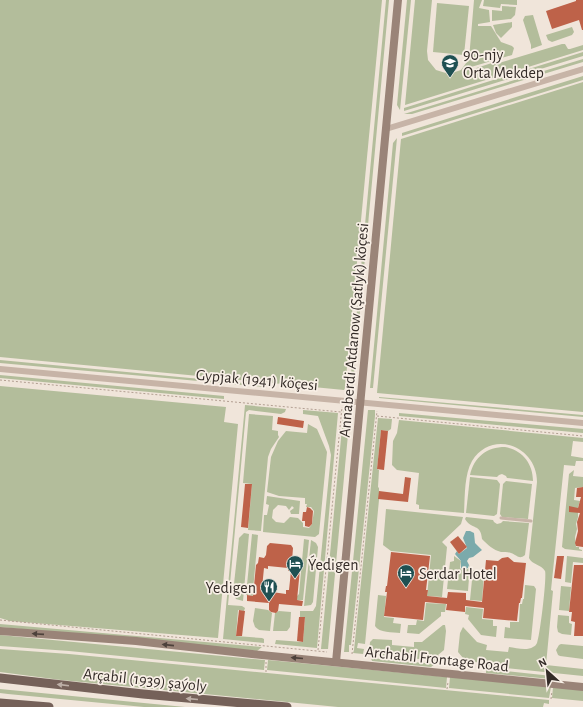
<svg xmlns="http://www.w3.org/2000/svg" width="583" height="707" font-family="'Alegreya Sans',sans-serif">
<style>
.green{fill:#b3bd9b}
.water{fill:#7baaab}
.building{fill:#be6249;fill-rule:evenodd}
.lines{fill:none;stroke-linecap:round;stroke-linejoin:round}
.path{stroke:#b29e91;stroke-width:1;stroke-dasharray:2 2;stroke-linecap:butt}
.lane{stroke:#c7b4a7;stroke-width:3}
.street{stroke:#c7b4a7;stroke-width:6}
.secondary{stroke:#9a8478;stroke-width:8}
.primary{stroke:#756159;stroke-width:9}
.oneway{fill:#4d413b}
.oneway2{fill:#bdafa7}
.labels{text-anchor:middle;stroke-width:3.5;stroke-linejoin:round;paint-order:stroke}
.poi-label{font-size:16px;fill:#332b27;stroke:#f8efe6;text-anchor:start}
.street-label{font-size:16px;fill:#332b27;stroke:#f8efe6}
</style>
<rect width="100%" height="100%" fill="#f0e5da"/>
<g class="green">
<polygon points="0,0 382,0 345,388 344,390 0,357"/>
<polygon points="386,0 389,0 353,386 350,385"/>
<polygon points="407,0 411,0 400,110 397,105"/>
<polygon points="415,0 432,0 427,51 428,60 436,70 449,74 461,70 469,59 474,0 482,0 479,8 489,10 490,22 478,24 478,26 491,26 501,42 512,46 514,48 512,55 471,67 470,70 498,61 499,63 562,44 565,44 568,49 570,49 583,45 583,50 405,105"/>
<polygon points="484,0 517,0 517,5 501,4 500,8 483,6"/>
<polygon points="437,3 469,6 464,55 433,52"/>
<polygon points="502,6 516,7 515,15 511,19 492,21 492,10 502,11"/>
<polygon points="533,15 542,45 531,49 531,45 523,20 525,16"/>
<polygon points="512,22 512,27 501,38 496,33 493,25"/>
<polygon points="572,27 574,32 572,35 552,42 548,40 546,35"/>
<polygon points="583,52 583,56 404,111 404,108"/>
<polygon points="583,59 583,62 412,114 404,114"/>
<polygon points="583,76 583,80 402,136 402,133"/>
<polygon points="583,82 583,412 377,393 401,139"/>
<polygon points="397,138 373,388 370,388 393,143"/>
<polygon points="0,360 265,385 264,387 0,363"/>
<polygon points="0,375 224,396 224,399 0,378"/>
<polygon points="0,386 226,407 224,422 238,424 218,638 10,621 0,618"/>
<polygon points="379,397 583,415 583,417 379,398"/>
<polygon points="245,405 286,409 285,412 281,414 249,410 246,412 228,605 242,606 245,608 244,611 238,610 236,636 262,638 264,639 264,643 223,639"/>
<polygon points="344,407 348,409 350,413 328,649 321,649"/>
<polygon points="303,410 338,413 317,648 275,644 276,640 303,642 305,617 300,617 300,611 313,611 316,606 331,455 329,446 318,416 303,414"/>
<polygon points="368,410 375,410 375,416 351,645 349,645 349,652 344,652"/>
<polygon points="399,413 583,429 583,433 399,416"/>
<polygon points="249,414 273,416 272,430 278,431 278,435 279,437 271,449 268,457 261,531 248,530 252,484 243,483"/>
<polygon points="378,418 392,419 391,429 388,431 381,430 377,469 379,470 378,487 379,488 379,500 365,644 358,643 357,648 364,649 363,654 353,653 354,650"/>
<path d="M399,420l184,18v4l-10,-1 -2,15 12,2v3h-7l-1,5 -11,-1 -13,125 2,1 -7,74 37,4v7l-97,-10v-3l-23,-2 -1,-2 1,-1 -5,-6 2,-19 3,-6 14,15 10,3 -1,5 22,2 1,-5c7,1 18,4 24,0 2,-1 3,-2 4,-4 3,-7 10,-67 8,-72 -4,-7 -13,-6 -16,-13l8,-76c0,-36 -45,-53 -65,-21 -8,14 -7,36 -8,52l-45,-4v-4l-3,-1 3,-31 -22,-3 -5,-5 1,-24 4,-8z"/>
<polygon points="308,424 317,429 327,452 319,534 315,537 263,532 264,515 267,515 269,505 266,504 267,496 300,501 299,514 291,514 290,511 294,508 292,506 289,510 286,506 278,505 273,510 272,518 276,522 284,523 290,517 298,518 303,523 303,527 309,528 312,524 314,511 311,507 306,507 307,504 305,504 305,498 279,496 267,492 271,457 278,441 286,431 307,433"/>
<path d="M505,447c17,3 28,16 28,34l-26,-3 -1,-2 -4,-2 -3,1 -2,2 -27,-2c4,-18 17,-28 35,-28z"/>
<polygon points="574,470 573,476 583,477 583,487 575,488 574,500 580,501 578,507 578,517 576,524 577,529 575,537 576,547 579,547 579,549 582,550 582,551 565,549 562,547 569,474"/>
<polygon points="470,477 497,480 500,484 497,514 494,516 466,513"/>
<polygon points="506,481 532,484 528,519 502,517 500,514 503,484"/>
<polygon points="386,509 463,517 461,524 442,542 447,547 442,597 427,596 431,555 391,551 383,545"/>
<path d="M466,517l27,3 1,2 3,2 4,-1 2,-2 26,2 -4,32c-6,5 -8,0 -14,-2 -3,-1 -7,-1 -10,-1 -8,-2 -13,-7 -19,-13 -1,-16 -11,-9 -17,-20z"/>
<polygon points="244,533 249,534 243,601 236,599 233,593 239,538"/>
<polygon points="252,534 258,535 253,590 257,596 246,595"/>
<polygon points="304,539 309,540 303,600 296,600 296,597 299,594"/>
<polygon points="311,540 316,543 318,547 313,602 311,605 304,606"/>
<polygon points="454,556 461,561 460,568 462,570 468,569 470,565 468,591 447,589 450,562 454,561"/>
<polygon points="567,556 583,558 583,563 573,562 571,583 565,582"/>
<polygon points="473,570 477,570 477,573 484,574 482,601 470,600"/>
<polygon points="525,585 534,586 536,589 531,640 504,638 505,627 510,628 510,622 519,622 520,604 522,604 523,599 524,599"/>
<polygon points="561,586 571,587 569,611 559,610"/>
<path d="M378,595l8,1 -2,21 10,1 -1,5 8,1 -1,9c-7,-1 -21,0 -25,-7z"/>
<polygon points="426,603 446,604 445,612 441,612 441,616 419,634 407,633 408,625 416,625 417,620 424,621"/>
<polygon points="466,607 483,609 482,619 493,620 493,626 497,626 496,637 481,635 468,619 469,615 465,614"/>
<polygon points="255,608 268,610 272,613 270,631 259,630 255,627 253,621"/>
<polygon points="279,611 291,612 290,627 287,631 273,631 275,613"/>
<polygon points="558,615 569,616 569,623 572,624 571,635 562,634 558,632 557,627"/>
<polygon points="0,624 262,647 257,651 0,627"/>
<polygon points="443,625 445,625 446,631 444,650 438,655 440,659 440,661 369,654 370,642 373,639 392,640 392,645 414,647 414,642 422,642"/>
<polygon points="0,635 265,660 264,670 69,651 0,646"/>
<polygon points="561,644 583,646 583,659 560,656 558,655 556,650 559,645"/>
<polygon points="0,649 69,654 549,700 549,704 544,703 543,707 338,707 61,680 0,672"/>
<polygon points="371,658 435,664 431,667 372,661"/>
<polygon points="268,660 447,677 446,688 267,670"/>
<polygon points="486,669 552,676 551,679 486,673"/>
<polygon points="450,677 551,687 549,698 449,688"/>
<polygon points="553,687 583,690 583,701 552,698"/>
<polygon points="0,689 185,707 144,707 8,694 0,693"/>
</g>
<polygon class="water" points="466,531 470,531 474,533 475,543 482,550 473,557 469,558 467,561 469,565 468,568 464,570 461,568 461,561 455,554 457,551 459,554 467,548 463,538"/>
<g class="building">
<polygon points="576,0 583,0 583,30 582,30 579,20 552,29 546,11 576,1"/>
<polygon points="278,417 304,421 303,428 277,424"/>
<polygon points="381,430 388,431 384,470 377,469"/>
<polygon points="405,477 411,478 408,502 378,499 379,491 403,494"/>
<polygon points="245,484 252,484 248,528 241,527"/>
<polygon points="583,487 583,547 576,546 575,543 578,531 577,522 580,513 569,512 569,506 578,508 581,497 576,497 577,488"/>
<polygon points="307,507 310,508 313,511 312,524 309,527 305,526 305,521 302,521 303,512 306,512"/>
<polygon points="458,536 467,547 459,554 450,542"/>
<path d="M270,543l21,2 2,3 -1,13h7l-1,6 2,2 -3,31 6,1 -1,5 -23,-2 -1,7 -2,2 -5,-1 -2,-2v-7l-22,-2v-6l6,1 3,-31 2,-2 1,-6 5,1 2,-3 1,-9zM268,566l20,2v3h3l-2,19h-3v4l-21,-3 1,-3h-4l2,-20 4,1z"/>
<polygon points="391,552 430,556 426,590 428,590 427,596 447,598 448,592 466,593 466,600 482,602 486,560 498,561 502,558 508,557 514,562 526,563 522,598 521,598 520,603 519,603 517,621 483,618 484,608 465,606 465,612 446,610 447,604 425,602 423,620 384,616 387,592 385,592 386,586 387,586"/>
<polygon points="557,556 564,556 561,579 554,578"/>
<polygon points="574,565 583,565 583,636 574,636 575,622 571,621 572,612 569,612"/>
<polygon points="239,610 245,611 242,636 236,636"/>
<polygon points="299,617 305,617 303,642 297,641"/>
</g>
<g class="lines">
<g class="path">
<polyline points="0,380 341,412"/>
<polyline points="377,416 583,436"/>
<polyline points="0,620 327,652"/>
<polyline points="318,650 342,407"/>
<polyline points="352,654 377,411"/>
<polyline points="266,672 266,662"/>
<polyline points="447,689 448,682"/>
<polyline points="551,699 552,691"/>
</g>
<polyline class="lane" points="501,518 531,521"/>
<g class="street">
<polyline points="386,129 583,69"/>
<polyline points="0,369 583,423"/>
</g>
<g class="secondary">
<polyline points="0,631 136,641 252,654 583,687"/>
<polyline points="336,662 398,0"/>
</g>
<g class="primary">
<polyline points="0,678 143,694 287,707"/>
<polyline points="0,703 49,707"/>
</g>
</g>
<defs><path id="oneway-solid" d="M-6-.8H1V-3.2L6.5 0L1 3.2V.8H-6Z"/></defs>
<g class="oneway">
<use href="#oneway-solid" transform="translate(38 634) rotate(-176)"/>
<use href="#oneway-solid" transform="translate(168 645) rotate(-174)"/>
<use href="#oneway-solid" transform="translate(297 658) rotate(-175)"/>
</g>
<g class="oneway2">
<use href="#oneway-solid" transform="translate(63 685) rotate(-173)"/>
<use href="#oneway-solid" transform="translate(192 699) rotate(-175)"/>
</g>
<defs>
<g id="school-pin" transform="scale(0.9)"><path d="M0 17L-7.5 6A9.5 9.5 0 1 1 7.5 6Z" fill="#1f5052" stroke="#f8efe6"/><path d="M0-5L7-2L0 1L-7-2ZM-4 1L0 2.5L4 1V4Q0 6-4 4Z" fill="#fff"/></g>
<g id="hotel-pin" transform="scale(0.9)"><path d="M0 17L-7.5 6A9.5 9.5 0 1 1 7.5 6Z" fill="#1f5052" stroke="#f8efe6"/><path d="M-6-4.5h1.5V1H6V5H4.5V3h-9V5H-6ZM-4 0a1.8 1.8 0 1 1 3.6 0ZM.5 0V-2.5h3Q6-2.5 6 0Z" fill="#fff"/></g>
<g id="restaurant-pin" transform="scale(0.9)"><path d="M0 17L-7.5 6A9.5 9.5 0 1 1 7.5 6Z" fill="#1f5052" stroke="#f8efe6"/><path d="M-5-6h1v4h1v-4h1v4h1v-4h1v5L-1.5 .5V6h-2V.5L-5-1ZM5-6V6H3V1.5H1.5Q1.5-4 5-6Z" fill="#fff"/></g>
</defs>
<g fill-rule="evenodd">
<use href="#school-pin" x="450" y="63"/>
<use href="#hotel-pin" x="295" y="564"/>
<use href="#hotel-pin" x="406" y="573"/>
<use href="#restaurant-pin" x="269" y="587"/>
</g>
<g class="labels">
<g class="poi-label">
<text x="463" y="60">90-njy<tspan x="463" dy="18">Orta Mekdep</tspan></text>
<text x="308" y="570">Ýedigen</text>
<text x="419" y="579">Serdar Hotel</text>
<text x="256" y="593" text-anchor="end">Yedigen</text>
</g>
<g class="street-label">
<text transform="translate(353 330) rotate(-85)" y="6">Annaberdi Atdanow (Şatlyk) köçesi</text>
<text transform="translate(257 379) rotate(5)" y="6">Gypjak (1941) köçesi</text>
<text transform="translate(437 658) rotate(6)" y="6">Archabil Frontage Road</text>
<text transform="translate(145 679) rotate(6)" y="6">Arçabil (1939) şaýoly</text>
</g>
</g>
<g transform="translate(547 671) rotate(333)" stroke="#f8efe6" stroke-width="3" paint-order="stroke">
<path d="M0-3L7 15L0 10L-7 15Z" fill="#332b27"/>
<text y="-6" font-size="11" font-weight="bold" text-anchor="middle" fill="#332b27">N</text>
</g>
</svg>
